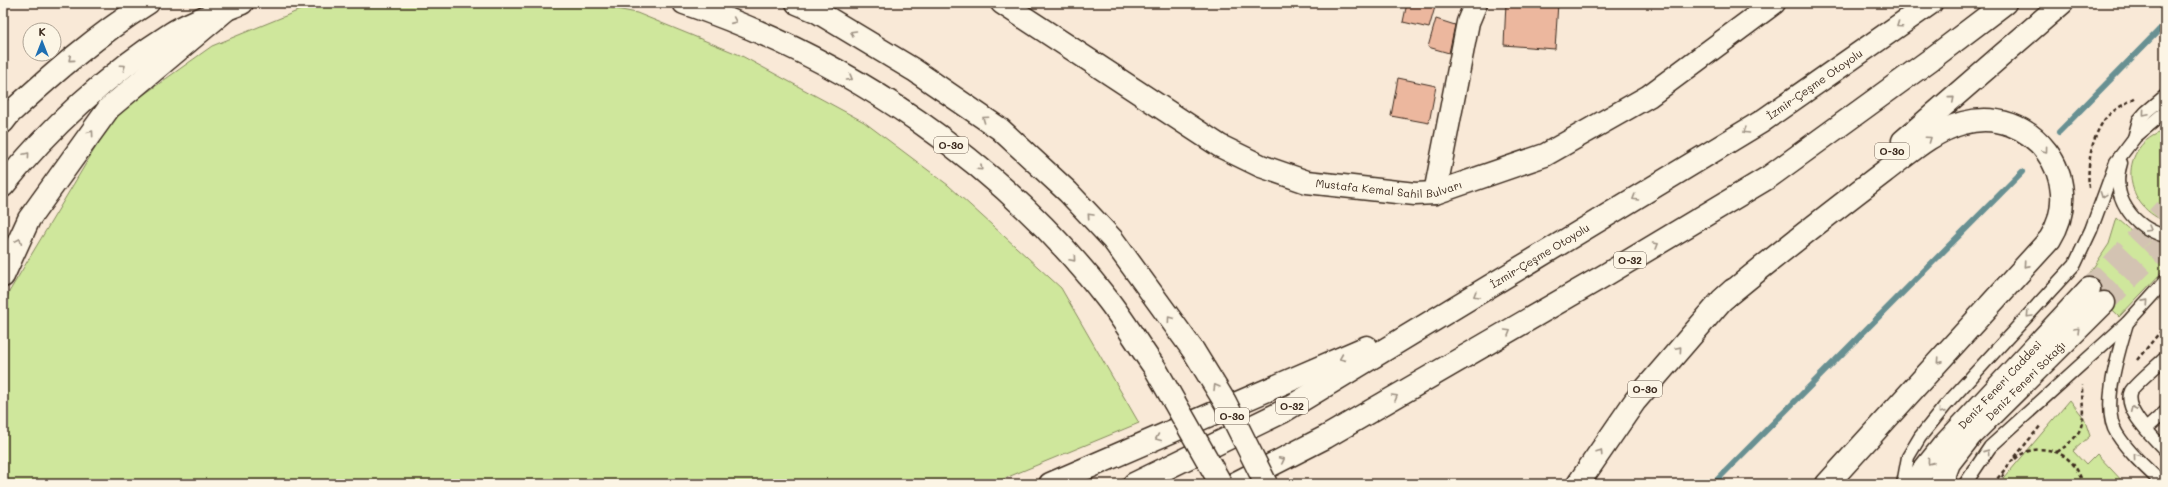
<svg xmlns="http://www.w3.org/2000/svg" width="2168" height="487" font-family="Mali,sans-serif">
<style>
.green{fill:#cfe79c;stroke:#85885d}
.lines{fill:none;stroke-linecap:round;stroke-linejoin:round}
.stream{stroke:#679092;stroke-width:6}
.building{fill:#ecb79e;stroke:#3b2a1e}
.secondary-tunnel{stroke:#d3c3b2;stroke-width:22;stroke-dasharray:22 11;stroke-linecap:butt}
.service-casing{stroke:#3b2a1e;stroke-width:15}
.minor-casing{stroke:#3b2a1e;stroke-width:25}
.secondary-casing{stroke:#3b2a1e;stroke-width:25}
.motorway-casing{stroke:#3b2a1e;stroke-width:25}
.path{stroke:#3b2a1e;stroke-width:2.5;stroke-dasharray:4 3;stroke-linecap:butt}
.service{stroke:#fcf5e5;stroke-width:12}
.minor{stroke:#fcf5e5;stroke-width:22}
.secondary{stroke:#fcf5e5;stroke-width:22}
.motorway{stroke:#fcf5e5;stroke-width:22}
.motorway-bridge-casing{stroke:#3b2a1e;stroke-width:25;stroke-linecap:butt}
.motorway-bridge{stroke:#fcf5e5;stroke-width:22}
.oneway{stroke:#9c9082}
.labels{text-anchor:middle;stroke-width:3;stroke-linejoin:round;paint-order:stroke}
.shield{fill:#fcf5e5;stroke:#75675a;stroke-width:1}
.shield-label{font-size:10px;font-weight:bold;fill:#3b2a1e}
.street-label{font-size:11px;fill:#3b2a1e;stroke:#fcf5e5}
</style>
<rect width="100%" height="100%" fill="#f9e9d7"/>
<filter id="ink" filterUnits="userSpaceOnUse"><feTurbulence type="fractalNoise" baseFrequency=".025" numOctaves="2"/><feDisplacementMap in="SourceGraphic" scale="8" xChannelSelector="R" yChannelSelector="G"/><feConvolveMatrix kernelMatrix="1 2 1 2 8 2 1 2 1" color-interpolation-filters="sRGB"/></filter>
<g filter="url(#ink)">
<g class="green">
<polygon points="317,3 585,3 637,13 740,55 864,122 948,185 1061,288 1139,423 991,484 3,484 3,312 9,292 115,115 212,46"/>
<path d="M2165,131v90c-44,-16 -47,-77 0,-90z"/>
<path d="M2117,218c14,13 28,25 48,26v25l-46,48 -36,-34 26,-39z"/>
<polygon points="2070,400 2084,418 2090,436 2073,451 2086,465 2097,454 2125,484 1999,484"/>
</g>
<g class="lines">
<g class="stream">
<polyline points="2059,132 2165,24"/>
<polyline points="1713,484 2022,172"/>
</g>
</g>
<g class="building">
<polygon points="1407,3 1418,3 1435,7 1429,28 1403,22"/>
<polygon points="1506,3 1558,3 1555,49 1504,45"/>
<polygon points="1436,19 1455,25 1449,53 1428,47"/>
<polygon points="1398,78 1436,86 1429,123 1391,116"/>
</g>
<g class="lines">
<g class="secondary-tunnel">
<polyline points="2089,289 2165,209"/>
<polyline points="2104,303 2165,242"/>
</g>
<g class="service-casing">
<g id="service">
<polyline points="2134,138 2139,120 2146,112 2165,96"/>
<path d="M2121,163c-11,34 12,64 44,73"/>
<path d="M2127,323c-8,28 -27,85 -10,111 12,19 30,35 46,50"/>
<path d="M2165,358c-7,7 -30,26 -34,33 -9,18 23,47 34,59"/>
<polyline points="2146,429 2165,412"/>
<polyline points="1903,484 1908,457 1920,437 1945,406 2075,264 2091,230 2116,162 2135,137 2165,112"/>
<polyline points="1965,484 1990,447 2127,323 2165,281"/>
</g>
</g>
<g class="minor-casing">
<polyline id="minor" points="1435,193 1468,22 1476,3"/>
</g>
<g class="secondary-casing">
<g id="secondary">
<path id="s1" d="M1002,3l218,143 41,20 46,16 108,12 20,-1 110,-38 104,-59 125,-93"/>
<path id="s2" d="M1917,484l5,-12 20,-25 147,-158"/>
<path id="s3" d="M1941,484l8,-21 21,-27 134,-133"/>
</g>
</g>
<g class="motorway-casing">
<g id="motorway">
<path d="M684,3c165,56 317,159 424,297 17,22 31,46 47,68"/>
<polyline points="797,3 816,11 914,70 1000,129 1068,192 1113,240 1193,350"/>
<path d="M3,122l7,-9c44,-40 87,-78 138,-110"/>
<polyline points="1903,141 2062,3"/>
<path d="M3,186c45,-57 107,-114 169,-153 21,-13 47,-21 70,-30"/>
<polyline points="3,276 29,219 109,108 227,9"/>
<path d="M1722,300c53,-44 107,-86 162,-128 24,-18 49,-41 79,-49 68,-19 125,56 87,116l-223,245"/>
<polyline points="1050,484 1367,347"/>
<path id="s4" d="M1134,484l148,-72 479,-290 170,-119"/>
<polyline points="1234,484 1326,437 1607,274 1769,177 1930,60 2005,3"/>
<polyline points="1578,484 1635,401 1722,300 1733,290"/>
</g>
</g>
<g class="path">
<path d="M2089,188c-2,-23 2,-50 16,-69 7,-9 22,-16 31,-22"/>
<polyline points="2137,360 2165,326"/>
<path d="M2057,452c33,-21 25,-33 25,-67"/>
<path d="M2015,459c15,-14 40,-12 54,1 8,7 11,15 14,24"/>
<polyline points="1993,484 2041,425"/>
<polyline points="2000,484 2004,472"/>
</g>
<use href="#service" class="service"/>
<use href="#minor" class="minor"/>
<use href="#secondary" class="secondary"/>
<use href="#motorway" class="motorway"/>
<g class="motorway-bridge-casing">
<g id="motorway-bridge">
<polyline points="1193,350 1225,402 1266,484"/>
<polyline points="1155,368 1221,484"/>
</g>
</g>
<use href="#motorway-bridge" class="motorway-bridge"/>
</g>
<defs><path id="oneway-chevron" d="M-2-3.5L2.5 0L-2 3.5" fill="none" stroke-width="1.6" stroke-linecap="round" stroke-linejoin="round"/></defs>
<g class="oneway">
<use href="#oneway-chevron" transform="translate(734 21) rotate(24)"/>
<use href="#oneway-chevron" transform="translate(1899 25) rotate(145)"/>
<use href="#oneway-chevron" transform="translate(853 33) rotate(-149)"/>
<use href="#oneway-chevron" transform="translate(71 59) rotate(140)"/>
<use href="#oneway-chevron" transform="translate(123 67) rotate(-35)"/>
<use href="#oneway-chevron" transform="translate(850 78) rotate(30)"/>
<use href="#oneway-chevron" transform="translate(1952 99) rotate(-41)"/>
<use href="#oneway-chevron" transform="translate(2145 113) rotate(130)"/>
<use href="#oneway-chevron" transform="translate(985 119) rotate(-145)"/>
<use href="#oneway-chevron" transform="translate(1746 131) rotate(149)"/>
<use href="#oneway-chevron" transform="translate(91 133) rotate(-54)"/>
<use href="#oneway-chevron" transform="translate(1929 139) rotate(-35)"/>
<use href="#oneway-chevron" transform="translate(2045 150) rotate(53)"/>
<use href="#oneway-chevron" transform="translate(27 155) rotate(-50)"/>
<use href="#oneway-chevron" transform="translate(980 168) rotate(43)"/>
<use href="#oneway-chevron" transform="translate(2103 195) rotate(111)"/>
<use href="#oneway-chevron" transform="translate(1635 198) rotate(149)"/>
<use href="#oneway-chevron" transform="translate(1090 216) rotate(-133)"/>
<use href="#oneway-chevron" transform="translate(2149 229) rotate(30)"/>
<use href="#oneway-chevron" transform="translate(19 241) rotate(-66)"/>
<use href="#oneway-chevron" transform="translate(1656 245) rotate(-31)"/>
<use href="#oneway-chevron" transform="translate(1073 259) rotate(49)"/>
<use href="#oneway-chevron" transform="translate(2026 265) rotate(132)"/>
<use href="#oneway-chevron" transform="translate(1476 295) rotate(149)"/>
<use href="#oneway-chevron" transform="translate(2146 302) rotate(-48)"/>
<use href="#oneway-chevron" transform="translate(2029 315) rotate(133)"/>
<use href="#oneway-chevron" transform="translate(1170 319) rotate(-126)"/>
<use href="#oneway-chevron" transform="translate(2077 330) rotate(-45)"/>
<use href="#oneway-chevron" transform="translate(1508 332) rotate(-30)"/>
<use href="#oneway-chevron" transform="translate(1679 349) rotate(-49)"/>
<use href="#oneway-chevron" transform="translate(1342 358) rotate(157)"/>
<use href="#oneway-chevron" transform="translate(1939 361) rotate(132)"/>
<use href="#oneway-chevron" transform="translate(1216 387) rotate(-121)"/>
<use href="#oneway-chevron" transform="translate(1395 397) rotate(-30)"/>
<use href="#oneway-chevron" transform="translate(2133 409) rotate(-115)"/>
<use href="#oneway-chevron" transform="translate(1941 411) rotate(129)"/>
<use href="#oneway-chevron" transform="translate(1158 438) rotate(157)"/>
<use href="#oneway-chevron" transform="translate(1600 452) rotate(-56)"/>
<use href="#oneway-chevron" transform="translate(1987 452) rotate(-55)"/>
<use href="#oneway-chevron" transform="translate(2136 456) rotate(-130)"/>
<use href="#oneway-chevron" transform="translate(1282 460) rotate(-27)"/>
<use href="#oneway-chevron" transform="translate(1930 462) rotate(129)"/>
</g>
</g>
<g class="labels">
<g class="shield">
<rect x="934" y="137" width="34" height="16" rx="3"/>
<rect x="1875" y="143" width="34" height="16" rx="3"/>
<rect x="1614" y="252" width="32" height="16" rx="3"/>
<rect x="1628" y="381" width="34" height="16" rx="3"/>
<rect x="1276" y="398" width="32" height="16" rx="3"/>
<rect x="1215" y="408" width="34" height="16" rx="3"/>
</g>
<g class="shield-label">
<text x="951" y="149">O-30</text>
<text x="1892" y="155">O-30</text>
<text x="1630" y="264">O-32</text>
<text x="1645" y="393">O-30</text>
<text x="1292" y="410">O-32</text>
<text x="1232" y="420">O-30</text>
</g>
<g class="street-label">
<text dy="4" stroke="none"><textPath href="#s4" startOffset="790">İzmir-Çeşme Otoyolu</textPath></text>
<text dy="4" stroke="none"><textPath href="#s1" startOffset="438">Mustafa Kemal Sahil Bulvarı</textPath></text>
<text dy="4" stroke="none"><textPath href="#s4" startOffset="466">İzmir-Çeşme Otoyolu</textPath></text>
<text dy="4" stroke="none"><textPath href="#s3" startOffset="135">Deniz Feneri Sokağı</textPath></text>
<text dy="4" stroke="none"><textPath href="#s2" startOffset="130">Deniz Feneri Caddesi</textPath></text>
</g>
</g>
<rect width="2168" height="487" fill="none" stroke="#fcf5e5" stroke-width="16"/>
<rect x="8" y="8" width="2152" height="471" fill="none" stroke="#3b2a1e" stroke-width="1.5" filter="url(#ink)"/>
<g transform="translate(42 42)"><circle r="19" fill="#fcf5e5" stroke="#afa495"/>
<path d="M0-3L7 15L0 10L-7 15Z" fill="#1f6fb2"/>
<text y="-6" font-size="11" font-weight="bold" text-anchor="middle" fill="#3b2a1e">K</text>
</g>
</svg>
